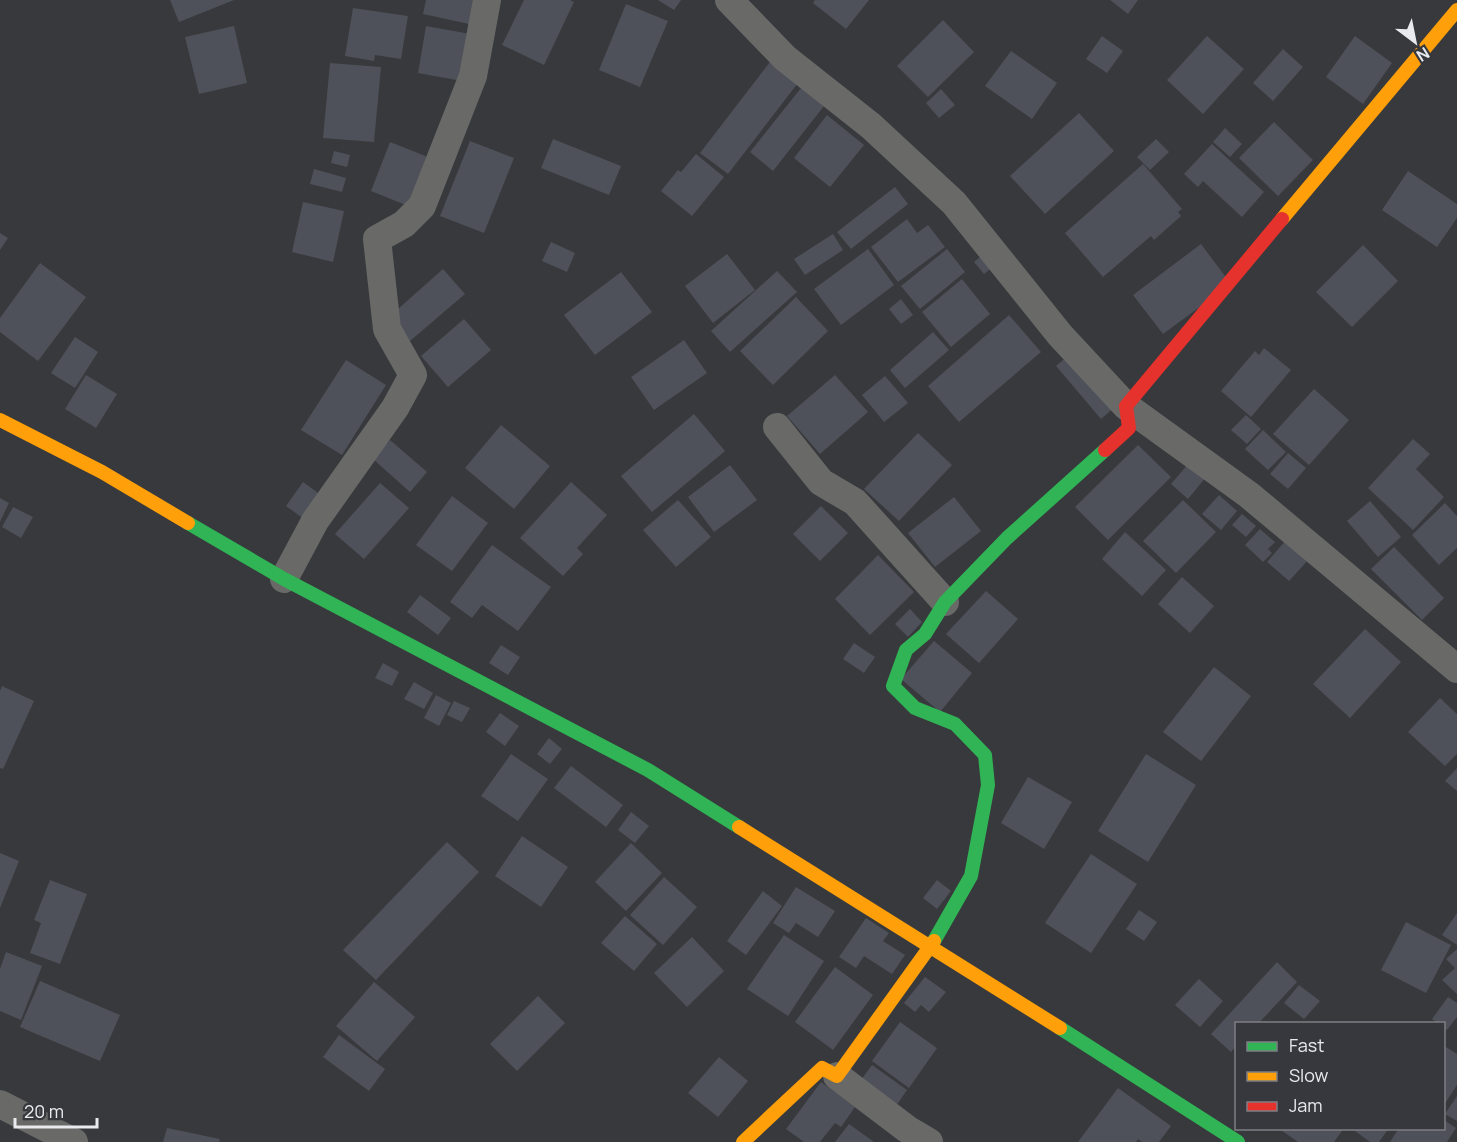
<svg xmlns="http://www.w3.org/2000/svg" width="1457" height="1142" font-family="Manrope,sans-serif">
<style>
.building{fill:#4e5159}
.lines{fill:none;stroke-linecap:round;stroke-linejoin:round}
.street{stroke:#696968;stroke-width:28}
.fast{stroke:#30b455;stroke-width:14}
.slow{stroke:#ff9f0a;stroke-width:14}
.jam{stroke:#e5322d;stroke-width:14}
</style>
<rect width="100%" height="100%" fill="#37393c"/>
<g class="building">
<polygon points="170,0 234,0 179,22"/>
<polygon points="426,0 473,0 469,24 423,14"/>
<polygon points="524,0 570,0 574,2 544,65 502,45"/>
<polygon points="658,0 681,0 674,10"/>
<polygon points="815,0 869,0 846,29 813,3"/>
<polygon points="1110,0 1138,0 1128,14"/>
<polygon points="626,4 668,21 640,87 599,70"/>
<polygon points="353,8 408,16 401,59 375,55 374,61 345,56"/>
<polygon points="943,20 974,52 928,97 897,66"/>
<polygon points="234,26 247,83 199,94 185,37"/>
<polygon points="426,26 476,35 467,82 418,73"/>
<polygon points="1102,36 1123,51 1107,73 1086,59"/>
<polygon points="1207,36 1244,69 1203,114 1167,80"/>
<polygon points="1355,36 1392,63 1363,104 1326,77"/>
<polygon points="1283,49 1303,67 1273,101 1253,83"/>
<polygon points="1011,51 1057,83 1032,119 985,86"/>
<polygon points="773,58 801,79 728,174 700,153"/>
<polygon points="330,63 381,67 374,142 323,138"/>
<polygon points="801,88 824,106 773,171 750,152"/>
<polygon points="941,89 955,105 939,118 926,103"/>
<polygon points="1079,113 1114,151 1045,214 1010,176"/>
<polygon points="827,115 864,145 830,187 794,158"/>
<polygon points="1274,122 1313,160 1278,196 1239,158"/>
<polygon points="1225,128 1242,144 1230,157 1213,142"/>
<polygon points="553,139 621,166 609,195 541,168"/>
<polygon points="1156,139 1169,152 1150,170 1137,157"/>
<polygon points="470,141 514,158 484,233 440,216"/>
<polygon points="390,142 433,159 413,208 371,191"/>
<polygon points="1212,144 1264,192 1242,217 1203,181 1198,187 1184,174"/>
<polygon points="334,151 350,155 347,167 331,163"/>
<polygon points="696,154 724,177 692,216 661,191 678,170 681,172"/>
<polygon points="1143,164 1182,209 1178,212 1181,216 1154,240 1151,236 1103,277 1065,233"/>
<polygon points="314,169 346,178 342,192 310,184"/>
<polygon points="1408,171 1457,204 1457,218 1437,247 1382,210"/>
<polygon points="895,187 908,204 851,249 837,232"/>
<polygon points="303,202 344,211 333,262 292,252"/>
<polygon points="907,219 917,233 928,225 945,247 898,282 871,247"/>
<polygon points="0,233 8,238 0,250"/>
<polygon points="833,234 843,250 805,275 794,259"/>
<polygon points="551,242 575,253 567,272 542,261"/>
<polygon points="1201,244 1231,284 1163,334 1133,295"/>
<polygon points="1363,245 1398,281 1352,327 1316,292"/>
<polygon points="868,249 894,285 841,325 814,289"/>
<polygon points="947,249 965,272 920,309 901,286"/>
<polygon points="989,250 999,262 984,274 974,262"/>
<polygon points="727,254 755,290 713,323 685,286"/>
<polygon points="40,263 86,297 38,361 0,332 0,318"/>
<polygon points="443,269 465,294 410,341 389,317"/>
<polygon points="777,271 797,292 730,352 711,331"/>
<polygon points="621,272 652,312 595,355 564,315"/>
<polygon points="962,279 990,314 951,347 922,312"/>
<polygon points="796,297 828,331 773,385 740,351"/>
<polygon points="901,299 913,315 901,324 889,309"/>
<polygon points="1009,315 1041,352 959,422 928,386"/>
<polygon points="464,319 491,350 448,387 421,356"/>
<polygon points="933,332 949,350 905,388 890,370"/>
<polygon points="75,337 98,352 75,388 51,373"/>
<polygon points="684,340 707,373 654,410 631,377"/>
<polygon points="1078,347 1123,400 1101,419 1056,366"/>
<polygon points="1264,348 1291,370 1251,417 1221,391 1255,351 1259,355"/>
<polygon points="346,360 386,385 342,455 301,430"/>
<polygon points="86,375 117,394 96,428 65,409"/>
<polygon points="835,375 868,412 820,454 787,416"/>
<polygon points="885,376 908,403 884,422 862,395"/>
<polygon points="1314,389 1349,420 1309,465 1273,434"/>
<polygon points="694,414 725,451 652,512 621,476"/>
<polygon points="1246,415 1261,429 1247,444 1231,430"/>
<polygon points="501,425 550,466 514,509 465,468"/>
<polygon points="1263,430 1286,452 1268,470 1245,449"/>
<polygon points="918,433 952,465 899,521 864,489"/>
<polygon points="1413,439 1430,454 1416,469 1444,497 1413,530 1368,488"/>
<polygon points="390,440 427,472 410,492 373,459"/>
<polygon points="1138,445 1171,477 1108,540 1075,507"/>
<polygon points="1288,453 1306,468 1288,489 1270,474"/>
<polygon points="1189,463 1206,477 1188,499 1171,484"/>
<polygon points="730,465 757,500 714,532 688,497"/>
<polygon points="303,482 321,495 304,519 286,506"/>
<polygon points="571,482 607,515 577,548 583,554 563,576 520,538"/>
<polygon points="380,483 409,508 364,559 335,534"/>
<polygon points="1219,495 1237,511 1221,530 1202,514"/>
<polygon points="452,496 488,523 452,571 416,545"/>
<polygon points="954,497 981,531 935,567 908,533"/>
<polygon points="0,498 9,503 0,522"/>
<polygon points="678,500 711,537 676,567 643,530"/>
<polygon points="1183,500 1216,532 1176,573 1143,541"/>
<polygon points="1370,501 1401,537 1378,557 1347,521"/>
<polygon points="1445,503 1457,516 1457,548 1439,565 1412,535"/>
<polygon points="821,506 848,533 820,561 793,534"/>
<polygon points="13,507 33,517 21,538 2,527"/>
<polygon points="1242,514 1256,526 1246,537 1232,525"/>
<polygon points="1260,529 1275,542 1268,549 1272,553 1263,562 1245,545"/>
<polygon points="1125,532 1166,570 1142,596 1102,559"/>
<polygon points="1286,540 1309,559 1289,581 1267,562"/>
<polygon points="492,545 551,587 518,631 482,605 472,618 450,602"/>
<polygon points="1394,547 1444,598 1422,620 1371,569"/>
<polygon points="878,555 914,592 870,635 835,599"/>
<polygon points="1182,577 1214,606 1190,633 1158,604"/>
<polygon points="986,591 1018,619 979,663 946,634"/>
<polygon points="420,595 451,618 438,635 407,612"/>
<polygon points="910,609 922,622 908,637 895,624"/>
<polygon points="1365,629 1401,662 1350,718 1313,684"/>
<polygon points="934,641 972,673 940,712 901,679"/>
<polygon points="854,643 875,657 864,673 843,659"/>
<polygon points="501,645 520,657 508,675 489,663"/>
<polygon points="383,663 399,672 392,686 375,678"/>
<polygon points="1214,667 1251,696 1201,761 1163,732"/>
<polygon points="414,682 433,693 424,709 404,699"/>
<polygon points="2,686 34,701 3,769 0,768 0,691"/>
<polygon points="436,695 451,703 439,726 424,718"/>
<polygon points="1440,698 1457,714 1457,754 1445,766 1408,732"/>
<polygon points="454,701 470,708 462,722 447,715"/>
<polygon points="500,713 519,726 505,746 486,732"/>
<polygon points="549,738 562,749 550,764 537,754"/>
<polygon points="511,754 548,779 518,821 481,796"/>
<polygon points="1146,754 1196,785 1148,862 1098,831"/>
<polygon points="571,766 623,805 606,827 554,788"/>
<polygon points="1457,768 1457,791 1445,781"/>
<polygon points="1028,777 1072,802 1044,849 1001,823"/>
<polygon points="631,812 649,826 635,843 618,830"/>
<polygon points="522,836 568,867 541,907 495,876"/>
<polygon points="447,842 479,872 376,980 343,950"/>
<polygon points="631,843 662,873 626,911 595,882"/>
<polygon points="0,853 19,861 0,908"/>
<polygon points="1091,854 1137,884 1091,953 1045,923"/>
<polygon points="664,877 697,907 663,945 630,915"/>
<polygon points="50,880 87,894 60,964 30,953 41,923 34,920"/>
<polygon points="937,880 951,891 937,909 923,898"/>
<polygon points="796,887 835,911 818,937 796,923 789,933 773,923"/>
<polygon points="763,891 782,906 746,955 727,941"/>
<polygon points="1139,910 1157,922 1144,941 1126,929"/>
<polygon points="1457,913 1457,945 1442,935"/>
<polygon points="625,916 657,944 634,971 601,943"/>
<polygon points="866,918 889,933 883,941 905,955 892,974 864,956 856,968 839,957"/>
<polygon points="1406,922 1451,945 1426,993 1381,970"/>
<polygon points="784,935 824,961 788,1016 747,989"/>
<polygon points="692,937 724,971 687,1007 654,973"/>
<polygon points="1457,949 1457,994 1442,980 1455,968 1446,959"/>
<polygon points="6,952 42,966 21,1020 0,1011 0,969"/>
<polygon points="1277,962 1297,982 1258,1024 1236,1024 1236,1046 1231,1052 1211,1034"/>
<polygon points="835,967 873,995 833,1050 795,1022"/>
<polygon points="925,977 946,992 929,1012 921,1005 915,1012 904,1003"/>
<polygon points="1199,979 1223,1001 1200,1027 1175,1005"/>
<polygon points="40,981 120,1015 100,1061 20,1027"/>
<polygon points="374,982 415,1017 377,1061 336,1026"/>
<polygon points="1299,985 1320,1001 1304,1019 1284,1003"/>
<polygon points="538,996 565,1023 517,1071 490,1044"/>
<polygon points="1448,997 1457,1003 1457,1017 1447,1030 1444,1027 1444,1024 1438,1024 1432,1019"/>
<polygon points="900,1022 937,1048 909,1088 872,1061"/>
<polygon points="339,1035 385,1069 369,1091 323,1057"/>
<polygon points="1446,1047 1457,1054 1457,1085 1444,1105 1444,1050"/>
<polygon points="719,1057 748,1081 718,1117 688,1093"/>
<polygon points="872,1065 907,1090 894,1109 858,1084"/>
<polygon points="821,1082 855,1107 841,1127 835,1123 820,1142 804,1142 786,1129"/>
<polygon points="1118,1088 1171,1126 1159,1142 1142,1142 1138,1139 1136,1142 1078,1142"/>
<polygon points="1457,1096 1457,1121 1445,1114"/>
<polygon points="1444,1120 1456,1128 1447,1142 1390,1142 1399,1128 1444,1128"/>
<polygon points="849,1124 874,1142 835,1142"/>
<polygon points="167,1128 220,1139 219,1142 163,1142"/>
<polygon points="1278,1128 1344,1128 1334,1142 1298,1142"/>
<polygon points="1351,1128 1389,1128 1379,1142 1370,1142"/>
</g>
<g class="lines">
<g class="street">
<polyline points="729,0 785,58 871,126 954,203 1060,335 1126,406 1249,495 1457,669"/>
<polyline points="777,427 821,482 855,502 945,602"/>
<polyline points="284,579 315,521 395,408 413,375 387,329 377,239 404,224 422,206 473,76 487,0"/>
<polyline points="837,1076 907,1129 929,1142"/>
<polyline points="0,1104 74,1142"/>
</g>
<g class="fast">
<polyline points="188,523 284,579 648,770 739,827"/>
<polyline points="934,941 971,876 988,785 985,755 955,724 915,708 893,686 906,650 925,634 945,602 1007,538 1105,450"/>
<polyline points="1060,1028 1238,1142"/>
</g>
<g class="slow">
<polyline points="1282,219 1457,10"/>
<polyline points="0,420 102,472 188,523"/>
<polyline points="739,827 1060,1028"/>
<polyline points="743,1142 822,1068 837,1076 934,941"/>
</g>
<polyline class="jam" points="1105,450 1129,428 1126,406 1282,219"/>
</g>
<rect x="1235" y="1022" width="210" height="108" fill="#36383d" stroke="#7e7f84" stroke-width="1.5"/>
<rect x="1247" y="1042" width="30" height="9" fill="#30b455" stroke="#7e7f84" stroke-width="1.5"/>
<text x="1289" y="1052" font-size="18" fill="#e9eaee">Fast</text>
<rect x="1247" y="1072" width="30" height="9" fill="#ff9f0a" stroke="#7e7f84" stroke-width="1.5"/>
<text x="1289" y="1082" font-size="18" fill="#e9eaee">Slow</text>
<rect x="1247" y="1102" width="30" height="9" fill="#e5322d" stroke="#7e7f84" stroke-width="1.5"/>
<text x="1289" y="1112" font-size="18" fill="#e9eaee">Jam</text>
<g transform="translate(1415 42) rotate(148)" stroke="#36383d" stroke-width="4.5" paint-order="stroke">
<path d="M0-4.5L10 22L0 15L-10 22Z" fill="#e9eaee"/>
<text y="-9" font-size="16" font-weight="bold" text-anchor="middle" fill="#e9eaee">N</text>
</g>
<path d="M15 1118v9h82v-9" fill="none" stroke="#e9eaee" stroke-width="3"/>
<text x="24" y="1118" font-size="18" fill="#e9eaee" stroke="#36383d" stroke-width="4.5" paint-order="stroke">20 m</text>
</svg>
